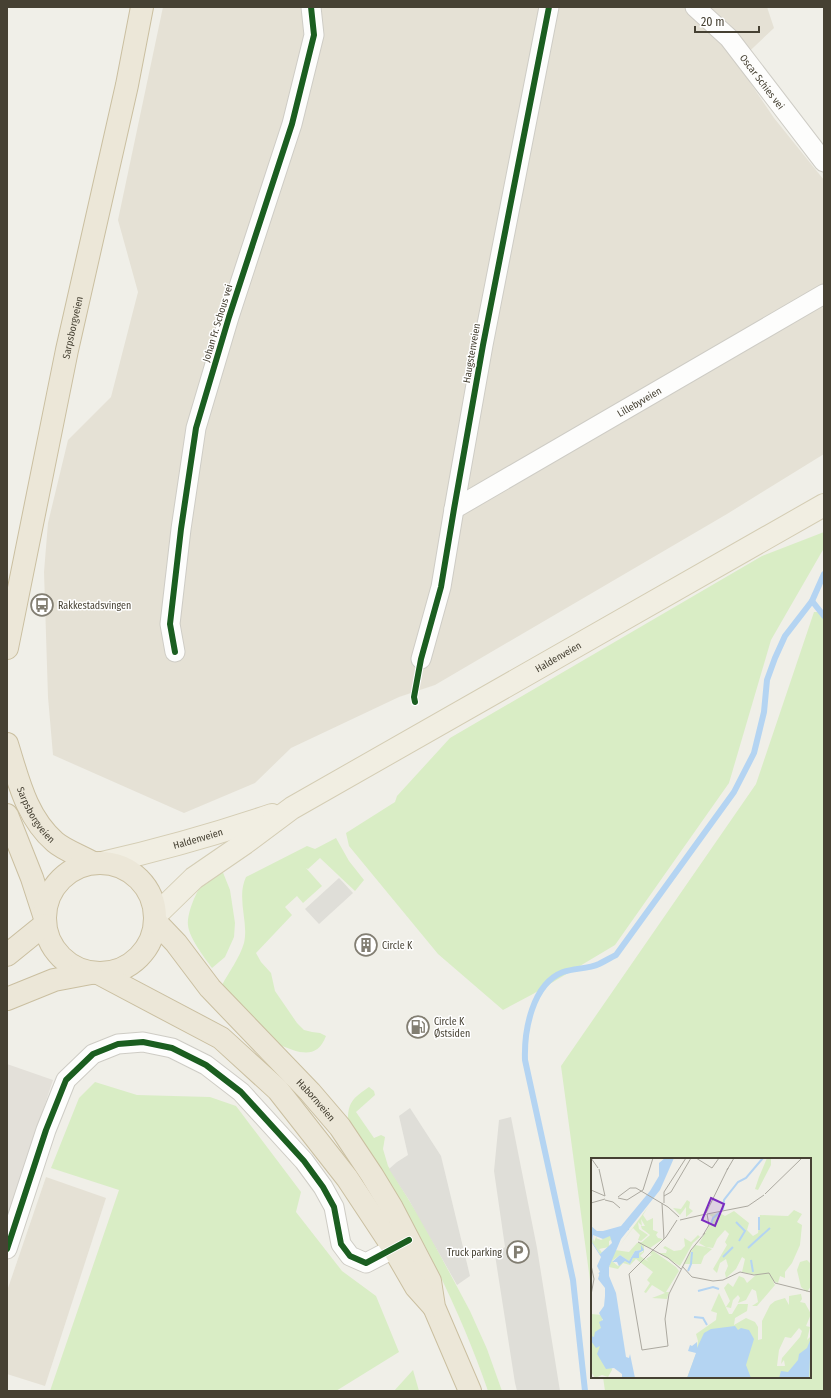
<svg xmlns="http://www.w3.org/2000/svg" width="831" height="1398" font-family="'Fira Sans Condensed',sans-serif">
<style>
.residential{fill:#e5e1d5}
.industrial{fill:#e3e0d9}
.green{fill:#d9edc5}
.parking{fill:#dfded8}
.lines{fill:none;stroke-linecap:round;stroke-linejoin:round}
.stream{stroke:#b4d4f2;stroke-width:6}
.street-casing{stroke:#ceccc5;stroke-width:21}
.primary-casing{stroke:#d4cdb4;stroke-width:24}
.highway-casing{stroke:#cabfa0;stroke-width:24}
.street{stroke:#fdfdfc;stroke-width:19}
.primary{stroke:#f1eee2;stroke-width:22}
.highway{stroke:#ece7d8;stroke-width:22}
.cycleway-casing{stroke:#fff;stroke-width:8}
.cycleway{stroke:#1b5e20;stroke-width:6}
.labels{text-anchor:middle;stroke-width:3;stroke-linejoin:round;paint-order:stroke}
.street-label{font-size:10px;fill:#464133;stroke:#fff}
.poi-label{font-size:10px;fill:#464133;stroke:#fff;text-anchor:start}
.inset-river{fill:none;stroke:#b4d4f2;stroke-width:2}
.inset-road{fill:none;stroke:#aca9a0;stroke-width:1}
.view{fill:#7b2cbf;fill-opacity:0.15;stroke:#7b2cbf;stroke-width:2}
.inset-edge{fill:none;stroke:#464133;stroke-width:2}
</style>
<rect width="100%" height="100%" fill="#f0efe8"/>
<g class="residential">
<polygon points="163,7 767,7 774,28 737,63 774,118 824,180 824,454 727,514 435,685 399,697 291,748 255,783 184,813 53,755 48,697 44,572 48,523 68,440 111,397 138,292 118,220"/>
<polygon points="46,1177 106,1198 45,1386 7,1374 7,1291"/>
</g>
<polygon class="industrial" points="7,1064 53,1080 7,1218"/>
<g class="green">
<polygon points="824,532 824,548 771,640 729,783 615,945 533,994 503,1010 438,954 349,846 346,833 395,802 397,796 450,738 762,556"/>
<polygon points="814,612 824,612 824,1391 605,1391 603,1377 810,1377 810,1159 592,1159 592,1295 561,1066 756,784"/>
<path d="M336,838l13,23 15,19 -9,11 -35,-33 -12,11 -2,-1 16,18 -19,17 -6,-7 -12,11 7,8 -36,38 5,9 10,11 4,18 22,32 7,7 8,2 8,1 6,3c-9,24 -27,17 -46,9l-58,-60c7,-13 18,-28 22,-42 5,-21 -8,-45 2,-66l61,-31 8,3z"/>
<path d="M222,870l8,20 5,33 -1,14 -9,20 -13,11c-7,-10 -23,-30 -24,-43 -1,-12 8,-34 16,-43 4,-5 12,-8 18,-12z"/>
<polygon points="95,1082 137,1095 210,1097 236,1106 301,1192 296,1212 342,1271 376,1296 399,1352 336,1391 50,1391 119,1190 51,1168 79,1098"/>
<path d="M369,1087l5,4 1,4 -19,17 18,26 7,-3 4,2 -2,12 5,17 35,57 47,88 17,38 15,42h-14c-20,-58 -46,-115 -76,-169 -19,-35 -42,-69 -64,-103 0,-18 7,-22 21,-32z"/>
<polygon points="413,1370 419,1391 394,1391"/>
</g>
<g class="parking">
<polygon points="339,878 353,893 319,924 305,909"/>
<polygon points="410,1108 441,1156 470,1276 457,1285 409,1200 389,1169 397,1162 408,1155 399,1116"/>
<polygon points="511,1117 537,1248 560,1391 517,1391 515,1383 495,1255 505,1247 494,1171 499,1120"/>
</g>
<g class="lines">
<g class="stream">
<polyline points="812,601 824,616"/>
<path d="M585,1391l-12,-111 -48,-220c-1,-29 7,-76 38,-88 12,-4 25,-3 36,-8 6,-3 11,-6 17,-9l118,-163 20,-39 10,-41 3,-32 8,-22 10,-22 27,-35 12,-27"/>
</g>
<g class="street-casing">
<g id="street">
<path id="s1" d="M695,7l34,31 95,124"/>
<path id="s2" d="M454,509l370,-215"/>
<polyline points="175,652 170,624 181,529 196,428 229,317 292,124 314,35 311,7"/>
<polyline points="421,659 441,587 454,509 483,345 549,7"/>
<polyline points="7,1249 46,1130 66,1080 93,1054 118,1044 143,1042 172,1048 206,1065 241,1092 304,1161 323,1187 334,1207 341,1244 350,1256 366,1263 406,1242"/>
</g>
</g>
<g class="primary-casing">
<g id="primary">
<path id="s3" d="M102,863c57,-13 114,-29 170,-48"/>
<path id="s4" d="M155,916l39,-38 51,-35 47,-35 532,-303"/>
</g>
</g>
<g class="highway-casing">
<g id="highway">
<path id="s5" d="M7,648l60,-298 60,-265 15,-78"/>
<path id="s6" d="M7,744c11,35 19,73 48,98 9,8 28,15 38,21"/>
<polyline points="7,815 32,878 44,915"/>
<circle cx="100" cy="918" r="55"/>
<path id="s7" d="M155,921l21,22 34,45 100,104 30,35 32,48 20,33 38,73 4,26 36,84"/>
<polyline points="7,955 44,925"/>
<polyline points="100,974 221,1038 278,1090 347,1178 394,1249 416,1287 433,1306"/>
<polyline points="7,999 54,980 91,973"/>
</g>
</g>
<use href="#street" class="street"/>
<use href="#primary" class="primary"/>
<use href="#highway" class="highway"/>
<g class="cycleway-casing">
<g id="cycleway">
<polyline points="175,652 170,624 181,529 196,428 229,317 292,124 314,35 311,7"/>
<polyline points="415,702 414,697 421,659 441,587 454,509 483,345 549,7"/>
<polyline points="7,1249 46,1130 66,1080 93,1054 118,1044 143,1042 172,1048 206,1065 241,1092 304,1161 323,1187 334,1207 341,1244 350,1256 366,1263 409,1240"/>
</g>
</g>
<use href="#cycleway" class="cycleway"/>
</g>
<defs>
<g id="bus-ring" transform="scale(1.15)"><circle r="9.5" fill="#fff" stroke="#827e72" stroke-width="1.5"/><path d="M-5-6H5V4H4V6H2V4H-2V6H-4V4H-5ZM-3.5-4V0h7V-4ZM-3.5 1.2v1.5H-2V1.2ZM2 1.2v1.5H3.5V1.2Z" fill="#827e72"/></g>
<g id="building-ring" transform="scale(1.15)"><circle r="9.5" fill="#fff" stroke="#827e72" stroke-width="1.5"/><path d="M-4-6H4V6H1V3H-1V6H-4ZM-2.5-4.3h1.7v1.8h-1.7ZM.8-4.3h1.7v1.8H.8ZM-2.5-1h1.7V.8h-1.7ZM.8-1h1.7V.8H.8Z" fill="#827e72"/></g>
<g id="fuel-ring" transform="scale(1.15)"><circle r="9.5" fill="#fff" stroke="#827e72" stroke-width="1.5"/><path d="M-5.5-6h7V0h2V4h1.3V-2.5L3-4.5l.8-.8L6-3V5H2.5V1h-1V6h-7ZM-4.2-4.7v3.2H.2V-4.7Z" fill="#827e72"/></g>
<g id="parking-ring" transform="scale(1.15)"><circle r="9.5" fill="#fff" stroke="#827e72" stroke-width="1.5"/><path d="M-3.5-5.5H1a3.5 3.5 0 0 1 0 7H-1V5.5H-3.5ZM-1-3.4V-.6H.8a1.4 1.4 0 0 0 0-2.8Z" fill="#827e72"/></g>
</defs>
<g fill-rule="evenodd">
<use href="#bus-ring" x="42" y="605"/>
<use href="#building-ring" x="366" y="945"/>
<use href="#fuel-ring" x="418" y="1027"/>
<use href="#parking-ring" x="518" y="1252"/>
</g>
<g class="labels">
<g class="street-label">
<text dy="4" stroke="none"><textPath href="#s1" startOffset="101">Oscar Schies vei</textPath></text>
<text transform="translate(217 323) rotate(-73)" y="4">Johan Fr. Schous vei</text>
<text dy="4" stroke="none"><textPath href="#s5" startOffset="327">Sarpsborgveien</textPath></text>
<text transform="translate(471 353) rotate(-80)" y="4">Haugstenveien</text>
<text dy="4" stroke="none"><textPath href="#s2" startOffset="214">Lillebyveien</textPath></text>
<text dy="4" stroke="none"><textPath href="#s4" startOffset="481">Haldenveien</textPath></text>
<text dy="4" stroke="none"><textPath href="#s6" startOffset="77">Sarpsborgveien</textPath></text>
<text dy="4" stroke="none"><textPath href="#s3" startOffset="99">Haldenveien</textPath></text>
<text dy="4" stroke="none"><textPath href="#s7" startOffset="241">Habornveien</textPath></text>
</g>
<g class="poi-label">
<text x="58" y="609">Rakkestadsvingen</text>
<text x="382" y="949">Circle K</text>
<text x="434" y="1025">Circle K<tspan x="434" dy="12">Østsiden</tspan></text>
<text x="502" y="1256" text-anchor="end">Truck parking</text>
</g>
</g>
<g transform="translate(591 1158)">
<rect width="220" height="220" fill="#f0efe8"/>
<path d="M176,0l4,1v6l-13,25 -3,-1 4,-12zM96,42l3,2 -1,6 4,3 -7,6v-10l-6,8 -7,-7 8,1zM57,49l-5,8 4,6 6,-3v12l5,2 -2,3 2,3 5,1 -13,9 -6,-2v6l-4,4 9,6 -3,-3 7,-5 -3,1 2,-5 24,17 3,4 -13,21h3l-2,7 -15,-1 13,-5 -13,-8 -6,8 -2,-1 6,-9 -3,-3 6,-8 -17,-13 -6,6 -7,-2 -5,6 -9,-2 6,-17 14,2 8,-9 5,-1 8,-7 -5,-4 1,-5 -1,5 -3,-2 -1,-3h4l-4,-7 1,7 -4,-4 1,7 9,6 -7,6 -3,-1 2,-5 -7,-7 -15,20zM50,87l2,7 -4,1v5h-6l-3,6 -5,-3 -7,5 -6,-5 8,-6 9,6 6,-10 6,-1zM203,52l8,4 -5,8 5,3 -2,20 -8,18 -7,9v6l-5,-2 -2,7 -5,-2 2,4 -18,21h-5l6,-4 -2,-11 -4,-2 -6,11 -8,3 2,-5 -2,-3 -5,5 -2,8 -5,-1 4,-6 -6,-13 4,-5 5,4 6,-11 5,2 3,5 9,-8 -14,-3 3,-13 -3,-2 -6,12 -10,9 -1,-5 3,-7 -2,-7 -6,4 -3,10 -4,-4 14,-24 -2,-3 4,-8 -4,-4 -8,9 -4,9 -7,-1 6,2 -8,7 -3,8h-17l11,-19 11,2 -7,-4 15,-25 -6,-4 12,-1 5,3 9,-5 15,12 -2,7 6,6 5,-3 2,-18 28,1zM19,77l3,4 -4,2v6l-10,2 2,2 1,2 -2,1 -8,-12 1,-4 1,4 2,-5 2,-1 -2,2 5,2zM107,77l2,2 -7,6 -13,23 -21,-13h7l1,-3 -4,-2 2,-2 9,5 7,-1 4,-4 -1,-8 7,4zM216,102l4,4v22l-4,6 -6,-5 -4,-17 3,-8zM128,135l10,21h3l6,-10h10l-1,7 -12,7 -1,7 12,-7 9,4 3,5v13l4,-1v-18l8,-16 5,-4 10,-3 4,7v-9l12,-2 1,5 -2,3 5,1 6,11 -5,12 4,1 -3,13 4,-4v42h-124l9,-24 2,-13 -2,-7 20,-14 1,-7 -6,-2zM208,170l3,3 -2,6 -18,21 -1,6 3,-4 1,6h-8l2,-16 6,-13 6,1zM0,156l11,1 1,14 5,4 4,37 -4,7 -6,-2 -7,3 -4,-6z" fill="#d9edc5" fill-rule="evenodd"/>
<path d="M74,0h9l-14,32 -39,49 -12,28v9l7,17 10,64 3,1 1,-4 5,24h-13v-4l-8,-6 -8,1 -9,-15 3,-8 -4,2 -5,-7v-5l3,1 1,-5 6,-4 -2,-6 4,-2 -4,-7 5,-7 1,-10v-8l-7,-9 2,-7 -3,-6 4,-9 -9,-14 -1,-17 6,5h6l18,-5 29,-35 9,-15v-13zM2,77l10,4 7,-3 2,7 -12,11 -8,-12zM50,87l3,5 -5,3v5h-6l-3,6 -5,-3 -6,5 -2,-4h-5l8,-7 9,6 6,-10 6,-1zM144,168l3,4 3,-2 8,2 5,9 -8,26 5,13h-64l9,-25 -8,-2 2,-6 2,1 5,-4v6l7,-15 7,-4zM220,180l-2,40h-30l2,-7 7,1 10,-12 1,-6 8,-6z" fill="#b4d4f2" fill-rule="evenodd"/>
<path class="inset-river" d="M132,52l1,-10 14,-18 8,-4 17,-20M168,59v13M145,64l9,9 -6,10M120,66l2,-6 7,-6M0,71v3l13,1 25,-4M157,90l22,-20M132,99l10,-10M160,102l2,12M97,113l3,-7 1,-12M8,116l9,-8M107,133l15,-4 6,2M103,159l9,1 4,7"/>
<path class="inset-road" d="M0,0l7,10M105,0l16,10 7,-10M8,11l6,27M136,12l7,-12M0,32l14,6M174,36l37,-36M73,38l7,-4 20,-34M27,39l12,-9h6l32,19 11,10M27,40l9,2 16,-10 10,-32M14,42l8,2 7,6M0,45l14,-4M71,45l2,36M73,45v-11l22,-34M115,55l22,-45M116,56l41,-8 16,-11M89,62l26,-6M112,77l6,-10 -2,-11M47,84l30,16 13,11M0,107l3,14 -3,16M91,108l10,11 21,4 10,-1 17,-8 14,3 15,-2 6,10 36,9M51,192l-13,-76 37,-37 11,-17M51,192l26,-4 -3,-27 4,-25 22,-44 14,-17"/>
<path class="view" d="M120,40l13,6 -9,22 -13,-6z"/>
<rect width="220" height="220" class="inset-edge"/>
</g>
<rect width="831" height="1398" fill="none" stroke="#464133" stroke-width="16"/>
<path d="M695 26v6h64v-6" fill="none" stroke="#464133" stroke-width="2"/>
<text x="701" y="26" font-size="12" fill="#464133" stroke="#ffffff" stroke-width="3" paint-order="stroke">20 m</text>
</svg>
